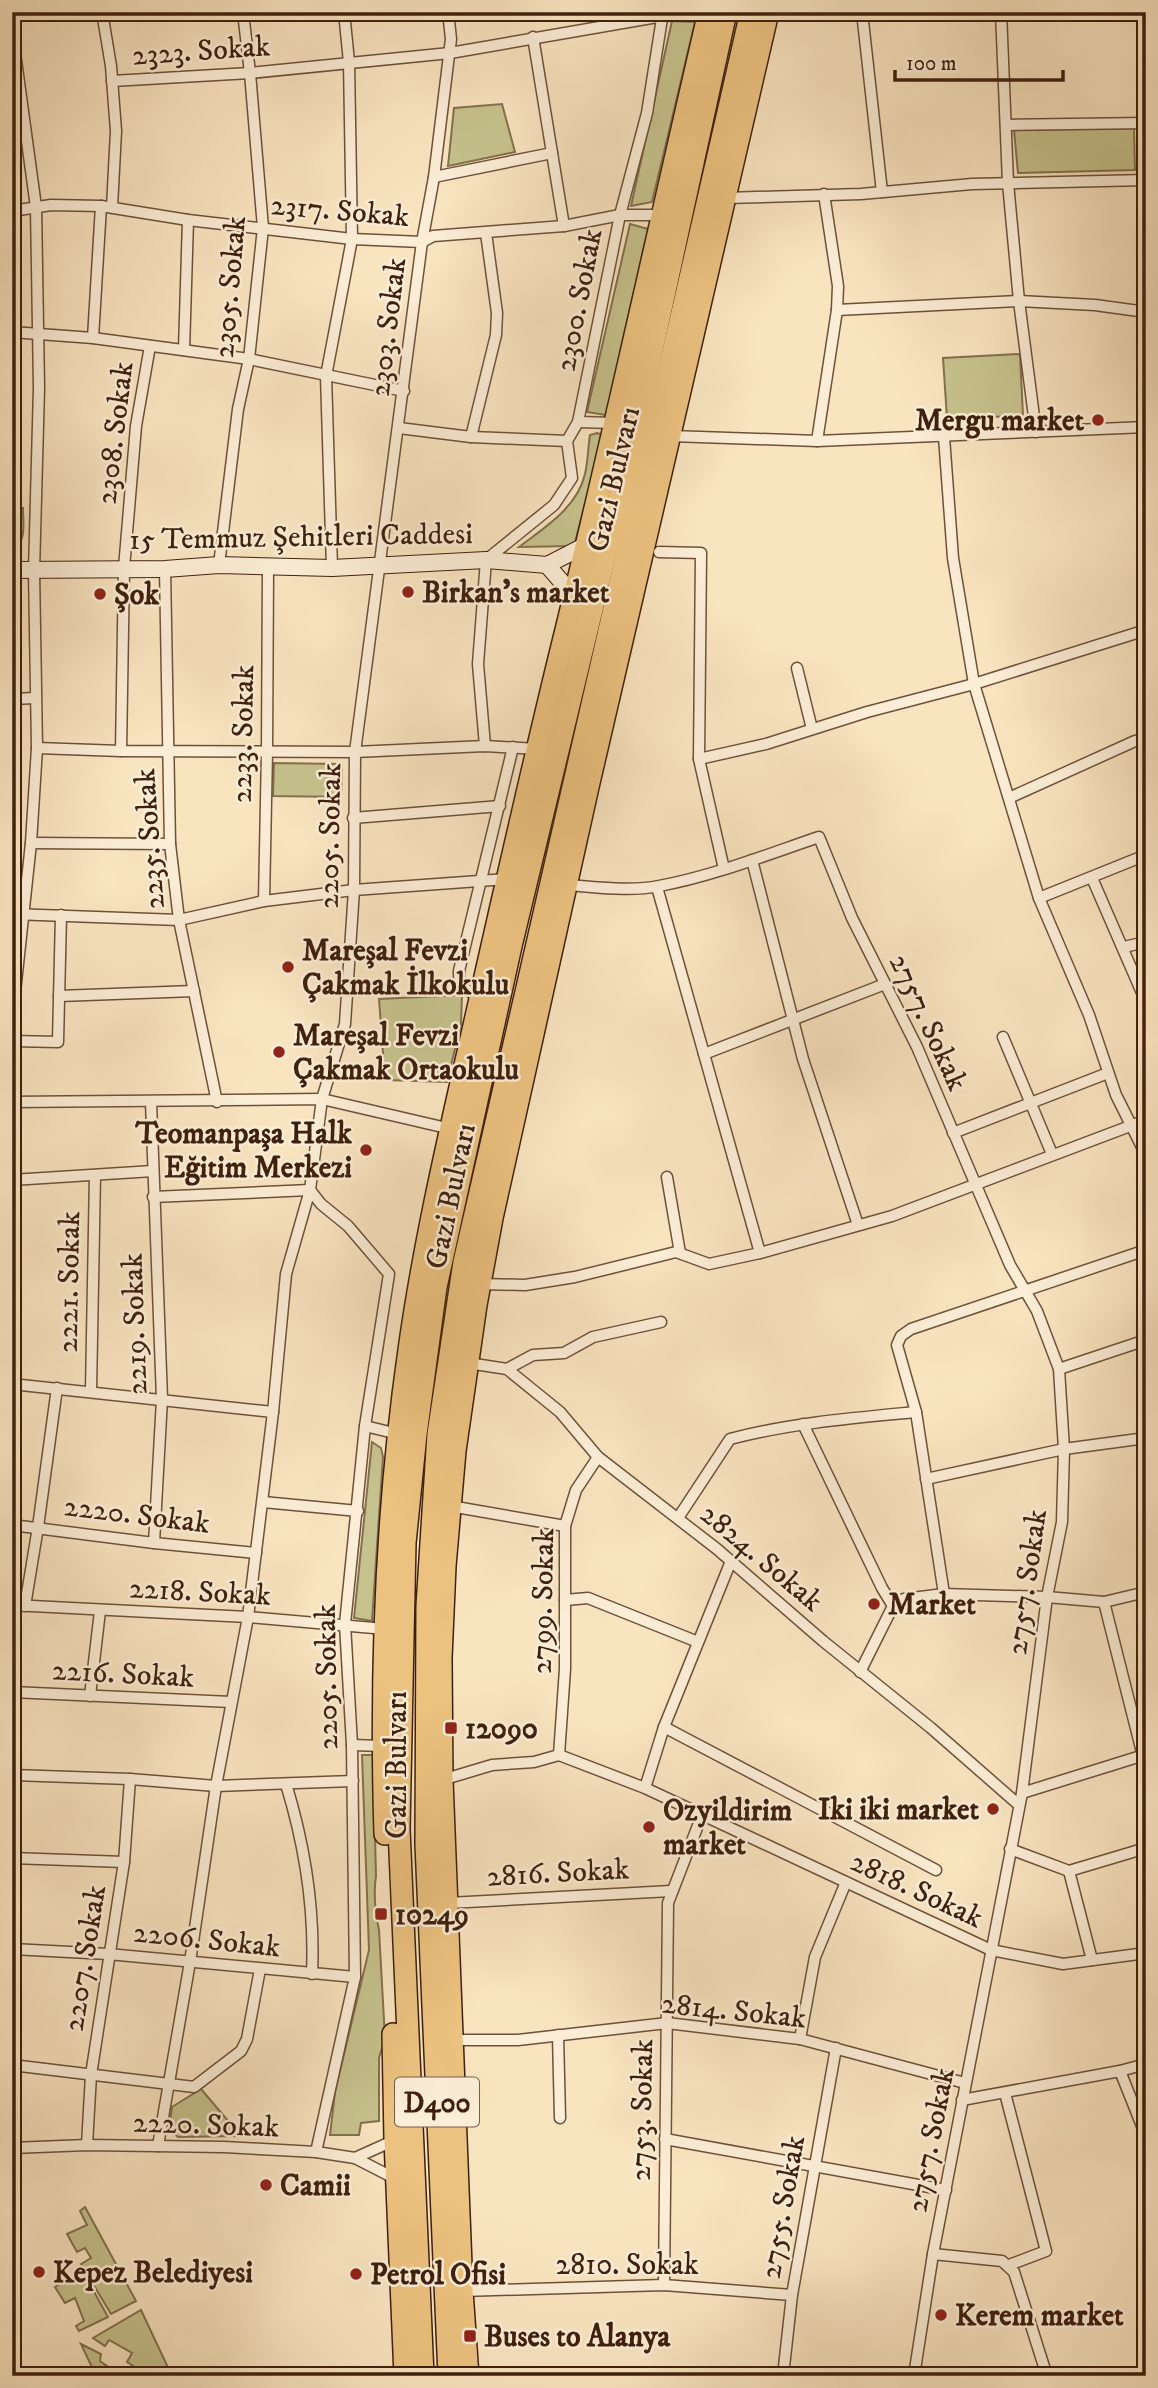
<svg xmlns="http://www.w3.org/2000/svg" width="1158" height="2388" font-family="'IM FELL DW Pica',serif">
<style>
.green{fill:#c6c28d;stroke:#82714e;stroke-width:2}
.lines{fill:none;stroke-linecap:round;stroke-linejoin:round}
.street-casing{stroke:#6e513a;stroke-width:13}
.secondary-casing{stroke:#3f200e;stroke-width:18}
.highway-casing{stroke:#3f200e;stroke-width:24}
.street{stroke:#fbedd6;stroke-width:10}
.secondary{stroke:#fbedd6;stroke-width:16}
.highway{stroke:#ecc280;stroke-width:21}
.poi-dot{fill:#8f2418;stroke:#fbedd6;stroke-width:2.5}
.labels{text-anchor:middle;stroke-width:5;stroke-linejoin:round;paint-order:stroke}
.shield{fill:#fbedd6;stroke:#775e4a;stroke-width:2}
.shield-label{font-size:28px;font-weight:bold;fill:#3f200e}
.street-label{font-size:30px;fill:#3f200e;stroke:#fbedd6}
.poi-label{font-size:30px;font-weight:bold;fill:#3f200e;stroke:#fbedd6;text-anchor:start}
</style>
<rect width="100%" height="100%" fill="#f9e4c0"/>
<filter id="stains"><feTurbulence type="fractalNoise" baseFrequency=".00286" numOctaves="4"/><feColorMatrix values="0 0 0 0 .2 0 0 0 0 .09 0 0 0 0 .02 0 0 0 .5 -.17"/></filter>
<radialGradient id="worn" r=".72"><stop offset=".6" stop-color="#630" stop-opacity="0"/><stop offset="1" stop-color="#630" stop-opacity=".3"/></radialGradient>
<g class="green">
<polygon points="672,21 695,22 652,202 631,206"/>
<polygon points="502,104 515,152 448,166 454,108"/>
<polygon points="1134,128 1135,170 1018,173 1014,130"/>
<polygon points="630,224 648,229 606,415 587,412"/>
<polygon points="1020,354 1023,416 947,418 943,358"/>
<path d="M597,433l6,2 -29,111 -55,1c26,-20 58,-39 66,-73 3,-13 3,-26 5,-39z"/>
<path d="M12,508h11c0,16 4,34 -11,43z"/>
<polygon points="274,763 342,764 341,797 273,796"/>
<polygon points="462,995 461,1024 447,1082 385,1080 379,999"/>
<polygon points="372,1442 381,1448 383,1457 372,1621 354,1618"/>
<path d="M362,1755h11l3,121c-3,19 -1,35 3,54l6,108 -6,20v63l-18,2 -2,12h-29l5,-43 34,-142z"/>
<polygon points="201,2089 241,2136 178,2137 169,2129 172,2107"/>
<polygon points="85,2207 136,2301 111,2314 81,2264 91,2258 85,2248 77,2252 67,2234 87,2225 80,2211"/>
<polygon points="82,2270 108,2317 79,2331 76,2326 84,2321 75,2298 65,2303 55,2287"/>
<polygon points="141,2310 172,2376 148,2376 127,2362 132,2353 109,2340 105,2346 93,2338"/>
<polygon points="81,2344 101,2354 100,2361 114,2371 118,2367 131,2376 96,2376"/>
</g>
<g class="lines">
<g class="street-casing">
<g id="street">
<polyline points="102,12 111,66 116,131 112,207"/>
<polyline points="862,12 882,192"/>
<polyline points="1001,12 1008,183 1019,301 1036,432"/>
<polyline points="1146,12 1146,18"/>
<polyline points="12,31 36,207 39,388 34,571 37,748 31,843 12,1020"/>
<polyline points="533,37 564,226"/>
<polyline points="112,81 250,73 450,53 663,16 709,14"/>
<polyline points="1006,125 1146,123"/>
<polyline points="434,177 552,153"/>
<polyline points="726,198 861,194 972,184 1146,180"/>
<polyline points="12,211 51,205 101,206 188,220 352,239 422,242 433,236 564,226 620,215 661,215"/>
<polyline points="837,310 1019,301 1095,305 1146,312"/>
<polyline points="12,332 93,338 249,359 404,391"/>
<polyline points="93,338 101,206"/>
<polyline points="184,350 188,220"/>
<polyline points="578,422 614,423"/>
<polyline points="399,428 471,437 567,441"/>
<polyline points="671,436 817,441 1146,427"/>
<polyline points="471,437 496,335 497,313 486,233"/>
<polyline points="944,437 953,558 974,684 1039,898 1089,1015 1116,1095 1146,1155"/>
<polyline points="817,441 837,310 838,286 824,194"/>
<polyline points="659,552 701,553 699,759 724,869"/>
<polyline points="219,565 238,409 249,359 263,228 250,73 243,12"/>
<polyline points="332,568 326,376 352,239 349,62 344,12"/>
<polyline points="165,569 170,844 179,920 217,1102"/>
<polyline points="797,668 812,729"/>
<polyline points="12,699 35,698"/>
<polyline points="485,746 478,664 486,560 554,505 572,478 567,441 578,422 620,215 647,113 663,12"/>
<polyline points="37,748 121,751 355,752 485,746 537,749"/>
<polyline points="121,751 124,568 136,426 150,346"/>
<polyline points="699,759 766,744 867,712 974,684 1146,630"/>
<polyline points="1009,798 1135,741 1146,738"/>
<polyline points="353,818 500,806"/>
<polyline points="31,843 170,844"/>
<polyline points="752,860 803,1059 858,1225"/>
<polyline points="1092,878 1146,1002"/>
<path d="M567,885c30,2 62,7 92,1 54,-10 107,-31 160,-49l33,81 65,129 93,218 27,46 22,58 5,80 -2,73 -15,75 -25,196 -89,461 -19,122"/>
<polyline points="657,887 760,1253"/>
<polyline points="1039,898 1146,855"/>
<polyline points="264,901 267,751 268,568"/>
<polyline points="12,914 179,920 264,901 354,890 507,879"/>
<polyline points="1124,947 1146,942"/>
<polyline points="59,996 194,991"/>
<path d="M481,997c-15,-7 -23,-8 -22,-26l54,-224"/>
<polyline points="1003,1037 1052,1154"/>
<polyline points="12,1041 58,1042 61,915"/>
<polyline points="704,1054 885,984"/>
<polyline points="12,1102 322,1099 451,1129"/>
<polyline points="151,1102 162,1399 154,1543"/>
<polyline points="953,1133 1108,1073"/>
<polyline points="667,1177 680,1253"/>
<polyline points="12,1180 153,1171"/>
<polyline points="153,1197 310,1190 321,1204 348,1226 389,1274 365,1426 345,1624 352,1745 355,1977 316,2152"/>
<polyline points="480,1284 525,1285 575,1277 676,1252 709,1264 760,1253 892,1216 1146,1120"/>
<polyline points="468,1363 507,1369 560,1412 598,1457 717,1549 823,1641 931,1728 1019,1805"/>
<polyline points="507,1369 533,1355 564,1353 593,1337 661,1322"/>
<polyline points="1059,1369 1146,1340"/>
<polyline points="12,1384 273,1412"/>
<polyline points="91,1391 95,1175"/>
<polyline points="803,1424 882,1588 893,1606"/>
<polyline points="365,1426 398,1434"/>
<polyline points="926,1479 1064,1449 1146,1438"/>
<polyline points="263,1502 358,1511"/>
<polyline points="450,1506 565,1526"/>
<path d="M678,1518l52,-79c61,-16 123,-21 186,-27"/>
<polyline points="12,1525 154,1543 256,1553"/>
<polyline points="944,1594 916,1412 897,1345 901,1336 911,1329 1146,1250"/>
<polyline points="565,1600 588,1598 698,1642"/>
<polyline points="1104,1602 1146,1768"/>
<polyline points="12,1605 248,1617 385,1629"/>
<polyline points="25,1606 38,1527 57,1388"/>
<polyline points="860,1672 893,1606 904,1599 944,1594 1047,1597 1104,1602 1146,1592"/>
<polyline points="12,1692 231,1702"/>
<polyline points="90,1696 100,1611"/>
<polyline points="664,1727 936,1870"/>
<polyline points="352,1745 382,1746"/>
<polyline points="559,1755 565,1669 565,1526 576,1490 598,1457"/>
<polyline points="12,1775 130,1779 216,1786 353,1781"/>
<polyline points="442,1780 492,1765 534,1762 559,1755 645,1788 991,1950 1063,1964 1146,1953"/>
<path d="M286,1784c19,62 29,125 26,190"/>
<polyline points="645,1788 664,1727 731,1561"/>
<polyline points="1022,1793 1141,1756"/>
<polyline points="1010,1849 1069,1871 1146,1848"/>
<polyline points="12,1858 124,1862"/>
<polyline points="1069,1871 1092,1960"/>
<polyline points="448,1903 671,1891"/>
<polyline points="12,1949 108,1954 355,1977"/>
<polyline points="558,2035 560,2118"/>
<polyline points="800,2039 815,1957 846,1882"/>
<polyline points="451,2040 518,2040 667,2023 800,2039 965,2083"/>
<polyline points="12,2065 194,2087 241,2051 247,2039 260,1969"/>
<polyline points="1120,2071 1146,2136"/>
<polyline points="1005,2093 1046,2251 1009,2265"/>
<polyline points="962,2100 1120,2071 1146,2064"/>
<polyline points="665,2139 946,2190"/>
<polyline points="87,2145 91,2075 124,1862 130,1779"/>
<polyline points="158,2146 190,1962 216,1786 248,1617 273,1412 286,1274 310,1190 322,1099 345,1024 354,890 355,752 422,242 434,177 451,39 448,12"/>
<polyline points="12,2148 87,2145 224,2147 316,2152 355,2158 395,2140"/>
<polyline points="355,2158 396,2179"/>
<polyline points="933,2254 1002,2261 1014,2272 1047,2376"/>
<polyline points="664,2285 668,1903 702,1815"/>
<polyline points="462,2291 664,2285 792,2295"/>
<polyline points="783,2376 792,2295 836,2048"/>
</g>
</g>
<g class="secondary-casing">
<g id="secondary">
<polyline points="547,565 574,596"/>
<polyline points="12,570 165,569 219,565 332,568 486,560 547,565 586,545"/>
</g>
</g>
<g class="highway-casing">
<g id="highway">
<path d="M385,1834c-5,-161 1,-324 24,-484 15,-108 40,-214 64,-320 30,-133 60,-267 93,-400 50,-205 95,-412 143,-618"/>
<polyline points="393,2034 395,2140 405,2376"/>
<polyline points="423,2376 399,1829 405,1543 416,1434 436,1287 511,946 628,460 726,12"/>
<polyline points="449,2376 426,1844 427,1606 438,1434 464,1262 751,12"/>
<polyline points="468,2376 462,2291 442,1780 441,1658 445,1566 455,1451 476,1305 492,1218 588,787 768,12"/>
</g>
</g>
<use href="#street" class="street"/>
<use href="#secondary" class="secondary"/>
<use href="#highway" class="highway"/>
</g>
<g class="poi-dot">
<circle cx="1098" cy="420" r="7"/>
<circle cx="408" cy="592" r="7"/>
<circle cx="100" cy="594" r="7"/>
<circle cx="288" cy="967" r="7"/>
<circle cx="279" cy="1052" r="7"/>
<circle cx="366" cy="1150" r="7"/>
<circle cx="874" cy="1604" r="7"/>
<rect x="444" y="1721" width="14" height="14" rx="3.5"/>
<circle cx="993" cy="1809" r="7"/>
<circle cx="649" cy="1827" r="7"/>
<rect x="374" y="1907" width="14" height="14" rx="3.5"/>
<circle cx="266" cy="2185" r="7"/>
<circle cx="39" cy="2272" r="7"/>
<circle cx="356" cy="2274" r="7"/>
<circle cx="941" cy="2315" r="7"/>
<rect x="463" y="2329" width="14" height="14" rx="3.5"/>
</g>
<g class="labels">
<rect class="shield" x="395" y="2077.5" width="84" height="49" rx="5"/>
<g class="shield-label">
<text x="437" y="2112">D400</text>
</g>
<g class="street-label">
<text transform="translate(201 50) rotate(-4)" y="10">2323. Sokak</text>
<text transform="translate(340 210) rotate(5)" y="10">2317. Sokak</text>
<text transform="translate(229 287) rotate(-85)" y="10">2305. Sokak</text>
<text transform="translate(578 300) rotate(-79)" y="10">2300. Sokak</text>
<text transform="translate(387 327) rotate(-83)" y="10">2303. Sokak</text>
<text transform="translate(114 433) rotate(-83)" y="10">2308. Sokak</text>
<text transform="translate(613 479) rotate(-77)" y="10">Gazi Bulvarı</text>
<text transform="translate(301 536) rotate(-1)" y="10">15 Temmuz Şehitleri Caddesi</text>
<text transform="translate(242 734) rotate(-89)" y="10">2233. Sokak</text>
<text transform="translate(329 836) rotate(-89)" y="10">2205. Sokak</text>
<text transform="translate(149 839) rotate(-94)" y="10">2235. Sokak</text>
<text transform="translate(929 1022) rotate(65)" y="10">2757. Sokak</text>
<text transform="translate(450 1196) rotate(-78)" y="10">Gazi Bulvarı</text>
<text transform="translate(68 1282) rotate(-89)" y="10">2221. Sokak</text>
<text transform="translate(134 1324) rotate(-92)" y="10">2219. Sokak</text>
<text transform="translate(137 1514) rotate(7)" y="10">2220. Sokak</text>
<text transform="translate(762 1557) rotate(40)" y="10">2824. Sokak</text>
<text transform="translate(1026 1582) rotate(-82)" y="10">2757. Sokak</text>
<text transform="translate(200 1591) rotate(3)" y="10">2218. Sokak</text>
<text transform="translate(542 1601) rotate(-89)" y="10">2799. Sokak</text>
<text transform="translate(123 1673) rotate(3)" y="10">2216. Sokak</text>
<text transform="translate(326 1677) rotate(-91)" y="10">2205. Sokak</text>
<text transform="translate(396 1765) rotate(-90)" y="10">Gazi Bulvarı</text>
<text transform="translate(558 1872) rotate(-3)" y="10">2816. Sokak</text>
<text transform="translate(917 1889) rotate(25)" y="10">2818. Sokak</text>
<text transform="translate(207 1939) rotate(6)" y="10">2206. Sokak</text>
<text transform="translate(84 1958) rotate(-81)" y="10">2207. Sokak</text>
<text transform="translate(734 2010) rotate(6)" y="10">2814. Sokak</text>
<text transform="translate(641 2110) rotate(-89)" y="10">2753. Sokak</text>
<text transform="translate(206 2124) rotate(2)" y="10">2220. Sokak</text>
<text transform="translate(930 2140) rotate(-79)" y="10">2757. Sokak</text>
<text transform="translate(782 2207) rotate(-80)" y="10">2755. Sokak</text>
<text x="627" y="2274">2810. Sokak</text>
</g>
<g class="poi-label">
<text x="1084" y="430" text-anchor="end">Mergu market</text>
<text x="422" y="602">Birkan's market</text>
<text x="114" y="604">Şok</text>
<text x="302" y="960">Mareşal Fevzi<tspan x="302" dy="34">Çakmak İlkokulu</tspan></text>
<text x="293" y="1045">Mareşal Fevzi<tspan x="293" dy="34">Çakmak Ortaokulu</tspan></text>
<text x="352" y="1143" text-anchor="end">Teomanpaşa Halk<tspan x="352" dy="34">Eğitim Merkezi</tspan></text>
<text x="888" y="1614">Market</text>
<text x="465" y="1738">12090</text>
<text x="979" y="1819" text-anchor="end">Iki iki market</text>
<text x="663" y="1820">Ozyildirim<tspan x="663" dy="34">market</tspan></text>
<text x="395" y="1924">10249</text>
<text x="280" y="2195">Camii</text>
<text x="53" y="2282">Kepez Belediyesi</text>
<text x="370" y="2284">Petrol Ofisi</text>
<text x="955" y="2325">Kerem market</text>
<text x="484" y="2346">Buses to Alanya</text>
</g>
</g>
<rect width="1158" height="2388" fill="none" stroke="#f9e4c0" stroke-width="42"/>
<rect x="14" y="14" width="1130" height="2360" fill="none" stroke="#3f200e" stroke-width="3.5"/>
<rect x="21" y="21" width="1116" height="2346" fill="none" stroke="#3f200e" stroke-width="2"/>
<path d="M895 70v10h168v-10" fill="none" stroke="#3f200e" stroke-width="3.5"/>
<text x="906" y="70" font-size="21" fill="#3f200e" stroke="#fbedd6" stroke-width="5" paint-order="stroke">100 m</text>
<rect width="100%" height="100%" filter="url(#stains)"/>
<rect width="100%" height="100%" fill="url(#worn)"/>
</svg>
